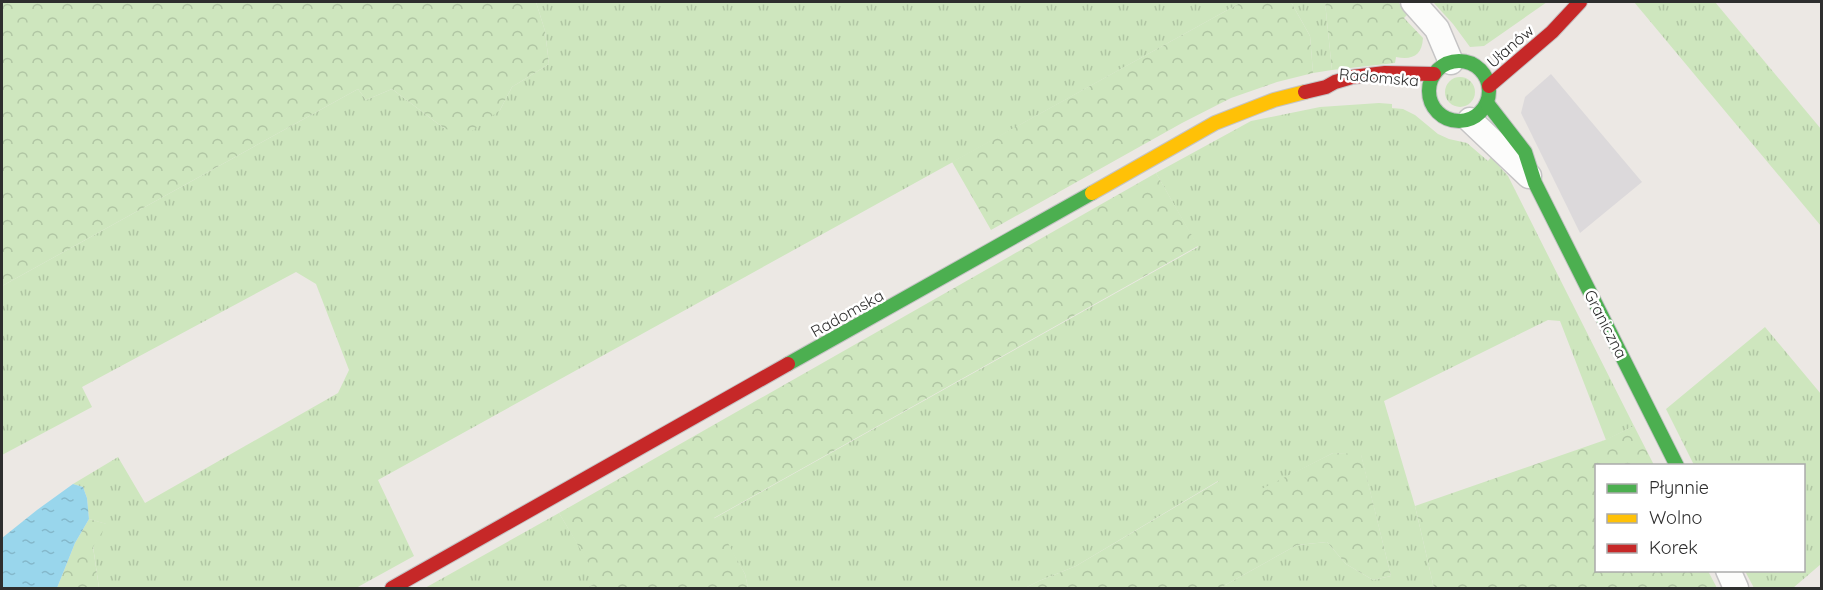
<svg xmlns="http://www.w3.org/2000/svg" width="1823" height="590" font-family="Quicksand,sans-serif">
<style>
.industrial{fill:#dcd9db}
.grass{fill:url(#grass-tufts)}
.forest{fill:url(#forest-crowns)}
.water{fill:url(#water-ripples)}
.lines{fill:none;stroke-linecap:round;stroke-linejoin:round}
.street-casing{stroke:#c5c4c5;stroke-width:27}
.fast-casing{stroke:#c5c4c5;stroke-width:16}
.slow-casing{stroke:#c5c4c5;stroke-width:16}
.jam-casing{stroke:#c5c4c5;stroke-width:16}
.street{stroke:#fcfcfb;stroke-width:24}
.fast{stroke:#4caf50;stroke-width:14}
.slow{stroke:#ffc107;stroke-width:14}
.jam{stroke:#c62828;stroke-width:14}
.labels{text-anchor:middle;stroke-width:5;stroke-linejoin:round;paint-order:stroke}
.street-label{font-size:16px;fill:#2e2e2e;stroke:#fff}
</style>
<defs>
<pattern id="grass-tufts" width="24" height="20" patternUnits="userSpaceOnUse" patternTransform="scale(1.5)"><rect width="24" height="20" fill="#cee6be"/><path d="M3 7l-1-3M5 7V3M7 7l1-3M15 17l-1-3M17 17v-4M19 17l1-3" fill="none" stroke="#b1c6a4"/></pattern>
<pattern id="forest-crowns" width="20" height="18" patternUnits="userSpaceOnUse" patternTransform="scale(1.5)"><rect width="20" height="18" fill="#cee6be"/><path d="M2 6a3 3 0 1 1 6 0M12 15a3 3 0 1 1 6 0" fill="none" stroke="#b1c6a4"/></pattern>
<pattern id="water-ripples" width="26" height="14" patternUnits="userSpaceOnUse" patternTransform="scale(1.5)"><rect width="26" height="14" fill="#99d6ec"/><path d="M2 4q2-2 4 0t4 0M15 11q2-2 4 0t4 0" fill="none" stroke="#84b8cb"/></pattern>
</defs>
<rect width="100%" height="100%" fill="#ece8e4"/>
<polygon class="industrial" points="1551,74 1642,182 1580,233 1521,113 1525,97"/>
<g class="grass">
<polygon points="536,2 1242,2 378,480 414,556 356,588 99,588 93,546 106,524 89,519 87,498 83,487 73,484 118,457 145,503 338,393 349,370 316,284 296,272 82,387 92,407 2,455 2,286 358,89 366,100 392,89 445,129 500,110 512,87 549,64 545,31"/>
<polygon points="1291,2 1325,2 1332,70 1313,73 1310,36"/>
<polygon points="1433,2 1547,2 1484,46 1470,47 1453,24"/>
<polygon points="1634,2 1715,2 1821,129 1821,226"/>
<circle cx="1460" cy="92" r="15"/>
<polygon points="1379,103 1392,104 1392,108 1403,109 1415,115 1438,134 1449,139 1467,143 1488,161 1491,157 1508,176 1634,426 1606,440 1560,321 1548,320 1384,401 1415,506 1434,588 1220,588 1297,545 1327,542 1346,564 1373,580 1391,576 1361,455 1333,453 1232,505 1218,481 1076,566 1039,581 1025,588 748,588 745,574 713,519 1198,247 1156,173 1251,121 1320,107"/>
<polygon points="1765,327 1821,394 1821,564 1793,588 1754,588 1745,571 1804,570 1804,466 1694,465 1666,409"/>
<polygon points="559,513 600,581 587,588 425,588"/>
</g>
<g class="forest">
<polygon points="2,2 536,2 545,31 549,64 512,87 500,110 469,133 445,129 392,89 366,100 358,89 2,286"/>
<polygon points="1242,2 1291,2 1310,36 1313,73 1277,82 1231,98 1182,123 991,230 952,162"/>
<path d="M1325,2h73l10,12 -4,4 19,20c-1,18 -11,22 -27,19l-1,6 -63,7z"/>
<polygon points="1156,173 1198,246 714,518 745,574 748,588 587,588 599,581 559,513"/>
<polygon points="1634,426 1654,465 1596,466 1596,570 1708,571 1717,588 1434,588 1415,506 1605,440"/>
<polygon points="1333,453 1361,454 1391,576 1373,580 1346,564 1327,542 1297,545 1220,588 1025,588 1039,581 1076,566 1219,481 1232,504"/>
<polygon points="89,519 107,524 93,547 99,588 57,588 75,543"/>
</g>
<polygon class="water" points="73,484 83,487 87,498 89,519 75,543 57,588 2,588 2,538 37,510"/>
<g class="lines">
<g class="street-casing">
<g id="street">
<polyline points="1413,2 1437,29 1451,62"/>
<polyline points="1470,120 1529,176"/>
<polyline points="1728,570 1736,588"/>
</g>
</g>
<g class="fast-casing">
<g id="fast">
<circle cx="1459" cy="91" r="30"/>
<polyline points="1487,103 1525,152 1535,183 1677,466"/>
<polyline points="788,364 1092,193"/>
</g>
</g>
<g class="slow-casing">
<polyline id="slow" points="1092,193 1215,123 1274,100 1305,92"/>
</g>
<g class="jam-casing">
<g id="jam">
<polyline points="1489,86 1552,32 1580,2"/>
<polyline points="1305,92 1326,87 1335,82 1352,77 1385,73 1434,74"/>
<polyline points="392,588 788,364"/>
</g>
</g>
<use href="#street" class="street"/>
<use href="#fast" class="fast"/>
<use href="#slow" class="slow"/>
<use href="#jam" class="jam"/>
</g>
<g class="labels">
<g class="street-label">
<text transform="translate(1510 46) rotate(-41)" y="6">Ułanów</text>
<text transform="translate(1379 77) rotate(5)" y="6">Radomska</text>
<text transform="translate(847 313) rotate(-29)" y="6">Radomska</text>
<text transform="translate(1606 324) rotate(63)" y="6">Graniczna</text>
</g>
</g>
<rect width="1823" height="590" fill="none" stroke="#2e2e2e" stroke-width="6"/>
<rect x="1595" y="464" width="210" height="108" fill="#ffffff" stroke="#ababab" stroke-width="1.5"/>
<rect x="1607" y="484" width="30" height="9" fill="#4caf50" stroke="#ababab" stroke-width="1.5"/>
<text x="1649" y="494" font-size="18" fill="#2e2e2e">Płynnie</text>
<rect x="1607" y="514" width="30" height="9" fill="#ffc107" stroke="#ababab" stroke-width="1.5"/>
<text x="1649" y="524" font-size="18" fill="#2e2e2e">Wolno</text>
<rect x="1607" y="544" width="30" height="9" fill="#c62828" stroke="#ababab" stroke-width="1.5"/>
<text x="1649" y="554" font-size="18" fill="#2e2e2e">Korek</text>
</svg>
